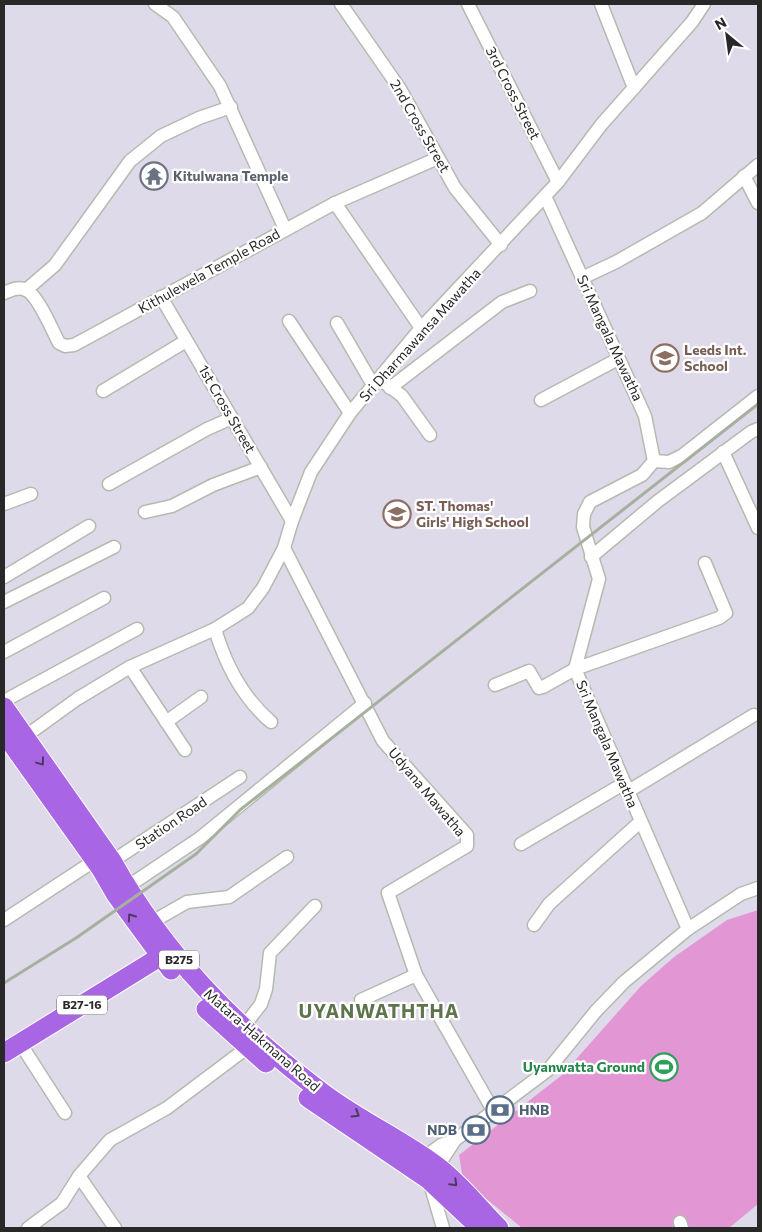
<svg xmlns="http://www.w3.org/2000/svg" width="762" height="1232" font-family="Commissioner,sans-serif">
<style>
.pitch{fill:#e297d4}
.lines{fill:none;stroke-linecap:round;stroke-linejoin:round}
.minor-casing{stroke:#b4bbae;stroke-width:15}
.primary-casing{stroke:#fff;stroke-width:21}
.minor{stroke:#fff;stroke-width:12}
.primary{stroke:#a865e4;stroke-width:19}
.rail{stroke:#a5b19e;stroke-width:3}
.oneway{stroke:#4e3a60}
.labels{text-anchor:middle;stroke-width:4.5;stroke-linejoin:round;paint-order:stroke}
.shield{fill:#fff;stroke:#686868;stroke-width:1}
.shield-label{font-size:12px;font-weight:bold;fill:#282828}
.street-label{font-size:14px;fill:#282828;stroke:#fff}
.worship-label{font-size:14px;font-weight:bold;fill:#5b616d;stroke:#fff;text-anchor:start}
.education-label{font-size:14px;font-weight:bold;fill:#785e54;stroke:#fff;text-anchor:start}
.leisure-label{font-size:14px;font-weight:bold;fill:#27864d;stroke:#fff;text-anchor:end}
.service-label{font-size:14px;font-weight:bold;fill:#4e5e75;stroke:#fff;text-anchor:start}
.district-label{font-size:19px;font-weight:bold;letter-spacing:1px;fill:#5d744c;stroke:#fff}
</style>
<rect width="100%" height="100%" fill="#dfdae9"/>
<polygon class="pitch" points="758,910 758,1204 729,1228 522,1228 463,1180 459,1155 562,1075 641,986 674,957 727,920"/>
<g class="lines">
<g class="minor-casing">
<g id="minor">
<polyline points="155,4 173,17 220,86 285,229"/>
<polyline points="341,4 400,89 455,188 501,245"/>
<polyline points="468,4 558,182"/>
<polyline points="601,4 634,88"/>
<polyline points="744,176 758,203"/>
<polyline points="545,196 645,416 654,461 642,475 590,502 584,514 583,527 599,579 575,669 688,929"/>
<polyline points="335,203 421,328"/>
<polyline points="582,278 616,262 702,213 758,165"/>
<polyline points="26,290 55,265 130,161 161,136 199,118 231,107"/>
<path d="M4,293c7,-3 15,-7 22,-3 12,5 26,40 33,53l6,3 9,-1 261,-142 103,-45"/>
<polyline points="161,297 292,521"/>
<polyline points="289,321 350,413"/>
<polyline points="337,323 373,385"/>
<polyline points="385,383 402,396 430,435"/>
<polyline points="390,388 502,302 530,291"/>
<polyline points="103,391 186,341"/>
<polyline points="541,400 618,359"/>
<polyline points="723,452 758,528"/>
<polyline points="654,461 669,462 683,455 758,396"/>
<polyline points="109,484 207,429 232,418"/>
<polyline points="4,504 31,494"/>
<polyline points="145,512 172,506 213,485 261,467"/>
<polyline points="284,548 383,741 467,835 467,846 388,893 416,975 494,1112"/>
<polyline points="591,557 658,501 751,432 758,429"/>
<polyline points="4,577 89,526"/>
<polyline points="4,602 114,547"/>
<path d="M215,629c10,34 28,69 56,93"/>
<polyline points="4,652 104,598"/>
<polyline points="130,667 185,750"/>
<polyline points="495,685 529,671 539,688 543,687 575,669 719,618 726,613 705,563"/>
<polyline points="4,701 137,629"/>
<polyline points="166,722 201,697"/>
<polyline points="23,738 77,699 130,667 215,629 248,608 263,588 284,548 292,521 311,472 350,413 421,328 558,182 601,125 692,22 704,4"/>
<polyline points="627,792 754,715"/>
<polyline points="521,844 623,784"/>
<polyline points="105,866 240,777"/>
<polyline points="127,887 200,838 365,703"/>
<polyline points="4,920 100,857"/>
<polyline points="152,922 187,902 229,897 287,857"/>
<polyline points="534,925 549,904 640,822"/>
<polyline points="361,1000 416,975"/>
<polyline points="244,1026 261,1004 266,989 270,953 315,906"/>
<polyline points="20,1043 65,1113"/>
<polyline points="419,1161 441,1145 455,1140 548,1070 596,1011 624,982 688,929 741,894 758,888"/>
<polyline points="79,1176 115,1228"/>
<polyline points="680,1222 682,1228"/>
<polyline points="28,1228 62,1203 79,1176 110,1140 167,1108 248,1047"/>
<polyline points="443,1228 429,1180 455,1140"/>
</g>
</g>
<g class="primary-casing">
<g id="primary">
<path d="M4,707l108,154c52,93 122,165 207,229 37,29 81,48 118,76 23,17 42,42 62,62"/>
<polyline points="4,733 101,869 116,895 171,970"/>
<polyline points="206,1009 266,1063"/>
<polyline points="4,1053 171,950"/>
<polyline points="308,1098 429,1180 480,1228"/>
</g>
</g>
<use href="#minor" class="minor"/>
<use href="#primary" class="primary"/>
<polyline class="rail" points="4,983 76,938 196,854 240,810 758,404"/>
</g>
<defs><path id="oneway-chevron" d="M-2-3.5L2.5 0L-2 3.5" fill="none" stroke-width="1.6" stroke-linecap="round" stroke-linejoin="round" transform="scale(1.25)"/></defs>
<g class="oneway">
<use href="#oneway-chevron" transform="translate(41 762) rotate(53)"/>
<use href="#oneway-chevron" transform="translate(131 917) rotate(-125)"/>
<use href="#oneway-chevron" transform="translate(356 1114) rotate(32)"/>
<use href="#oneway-chevron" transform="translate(454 1183) rotate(45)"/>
</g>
<defs>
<g id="temple-ring" transform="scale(1.4375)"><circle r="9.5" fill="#fff" stroke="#6b7280" stroke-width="1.5"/><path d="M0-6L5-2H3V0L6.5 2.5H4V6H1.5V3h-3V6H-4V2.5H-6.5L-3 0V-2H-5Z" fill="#6b7280"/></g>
<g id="school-ring" transform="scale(1.4375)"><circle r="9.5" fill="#fff" stroke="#8d6e63" stroke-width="1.5"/><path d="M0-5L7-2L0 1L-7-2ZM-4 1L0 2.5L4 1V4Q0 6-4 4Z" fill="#8d6e63"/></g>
<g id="stadium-ring" transform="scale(1.4375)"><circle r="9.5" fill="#fff" stroke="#2e9e5b" stroke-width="1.5"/><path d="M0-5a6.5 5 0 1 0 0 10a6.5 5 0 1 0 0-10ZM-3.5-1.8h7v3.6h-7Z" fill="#2e9e5b"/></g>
<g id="bank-ring" transform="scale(1.4375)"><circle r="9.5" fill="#fff" stroke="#5c6f8a" stroke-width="1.5"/><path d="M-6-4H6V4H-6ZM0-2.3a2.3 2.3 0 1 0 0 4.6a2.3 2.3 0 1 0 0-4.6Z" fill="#5c6f8a"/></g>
</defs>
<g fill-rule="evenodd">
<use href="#temple-ring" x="154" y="176"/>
<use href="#school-ring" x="665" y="358"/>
<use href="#school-ring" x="397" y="514"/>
<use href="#stadium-ring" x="664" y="1067"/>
<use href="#bank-ring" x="500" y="1110"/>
<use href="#bank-ring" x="476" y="1130"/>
</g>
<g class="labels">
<g class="shield">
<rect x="159" y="950.5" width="40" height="19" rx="4"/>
<rect x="57" y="995.5" width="50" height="19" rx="4"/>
</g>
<g class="shield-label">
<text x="179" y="964">B275</text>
<text x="82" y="1009">B27-16</text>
</g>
<g class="street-label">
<text transform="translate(513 93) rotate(63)" y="5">3rd Cross Street</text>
<text transform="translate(420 126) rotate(60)" y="5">2nd Cross Street</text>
<text transform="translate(209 271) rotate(-29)" y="5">Kithulewela Temple Road</text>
<text transform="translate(420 335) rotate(-48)" y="5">Sri Dharmawansa Mawatha</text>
<text transform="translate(610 338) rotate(65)" y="5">Sri Mangala Mawatha</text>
<text transform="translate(227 409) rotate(60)" y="5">1st Cross Street</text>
<text transform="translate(607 744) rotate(67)" y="5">Sri Mangala Mawatha</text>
<text transform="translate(427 792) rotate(50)" y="5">Udyana Mawatha</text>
<text transform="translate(171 823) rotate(-34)" y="5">Station Road</text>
<text transform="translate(262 1040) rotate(41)" y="5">Matara-Hakmana Road</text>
</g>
<g class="worship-label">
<text x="173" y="181">Kitulwana Temple</text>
</g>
<g class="education-label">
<text x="684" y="355">Leeds Int.<tspan x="684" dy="16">School</tspan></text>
<text x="416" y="511">ST. Thomas'<tspan x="416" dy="16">Girls' High School</tspan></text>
</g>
<g class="leisure-label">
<text x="645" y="1072">Uyanwatta Ground</text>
</g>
<g class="service-label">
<text x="519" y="1115">HNB</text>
<text x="457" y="1135" text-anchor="end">NDB</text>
</g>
<g class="district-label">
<text x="379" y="1018">UYANWATHTHA</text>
</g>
</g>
<rect width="762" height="1232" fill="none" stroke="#282828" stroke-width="10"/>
<g transform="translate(727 35) rotate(331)" stroke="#ffffff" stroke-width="4" paint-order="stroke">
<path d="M0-4L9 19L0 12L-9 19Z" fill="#282828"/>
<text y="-8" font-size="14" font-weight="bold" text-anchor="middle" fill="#282828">N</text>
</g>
</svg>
